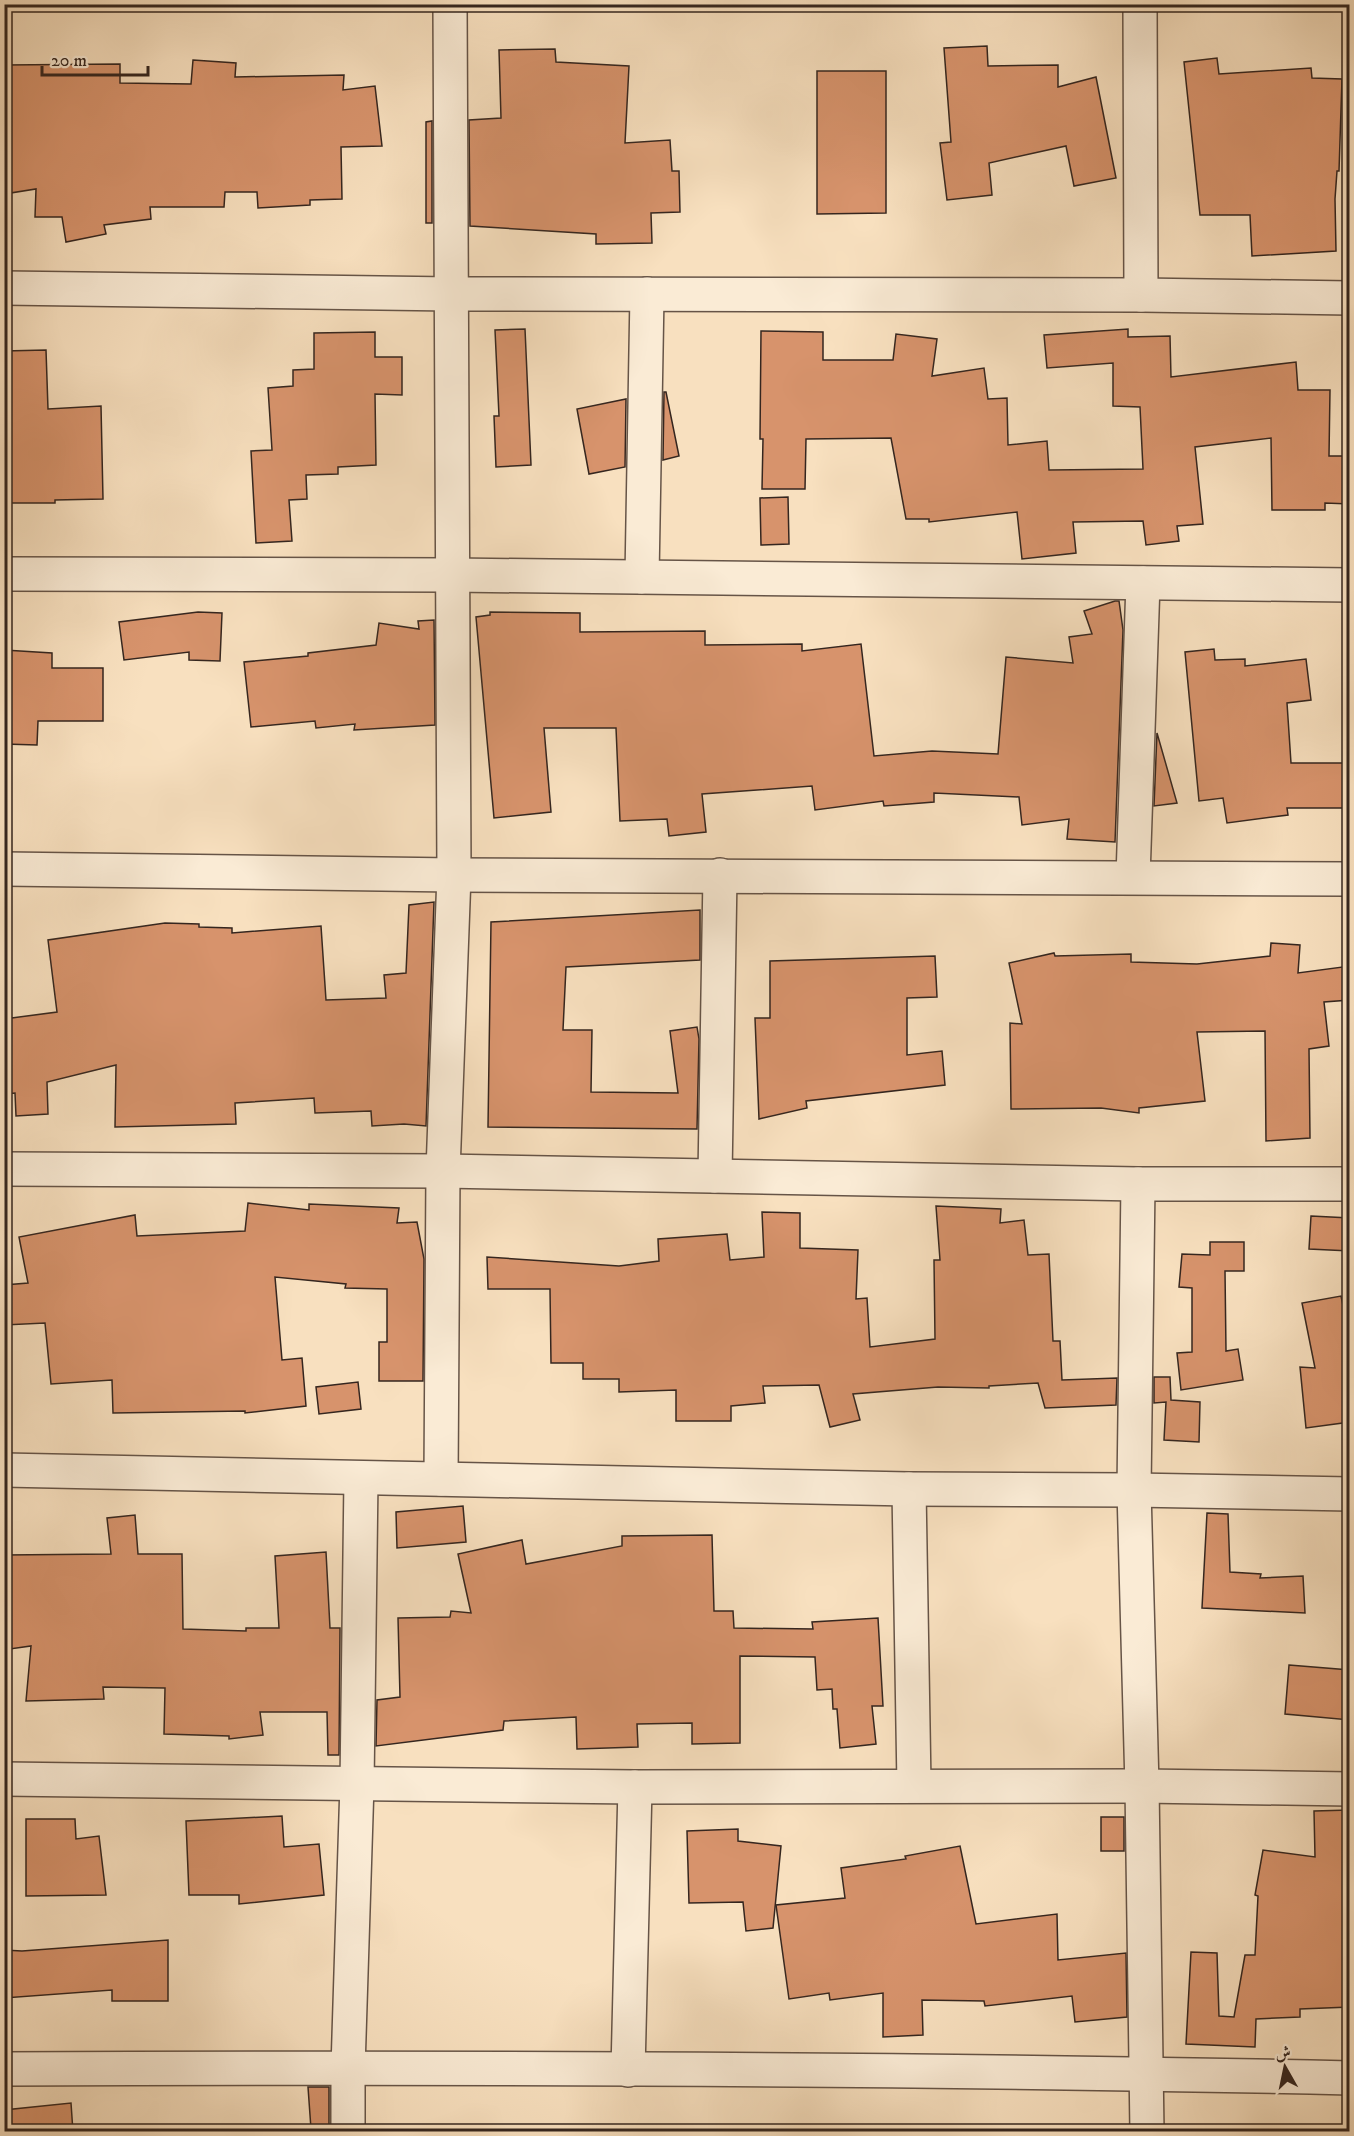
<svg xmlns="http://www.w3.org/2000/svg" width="1354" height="2136" font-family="'IM FELL DW Pica',Amiri,serif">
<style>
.building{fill:#d7936c;stroke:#35261f;stroke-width:1.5}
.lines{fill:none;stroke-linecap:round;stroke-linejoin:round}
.minor-casing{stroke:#665447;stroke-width:36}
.minor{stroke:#faebd5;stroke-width:33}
</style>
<rect width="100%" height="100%" fill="#f8e0bf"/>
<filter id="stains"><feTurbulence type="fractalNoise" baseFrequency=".00333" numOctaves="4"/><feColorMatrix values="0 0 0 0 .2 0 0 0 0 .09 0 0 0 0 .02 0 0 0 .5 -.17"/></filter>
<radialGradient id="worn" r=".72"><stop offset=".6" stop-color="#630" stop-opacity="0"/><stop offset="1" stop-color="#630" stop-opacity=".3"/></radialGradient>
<g class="building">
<polygon points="987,46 988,66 1058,65 1058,87 1096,77 1116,178 1074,186 1066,146 989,163 992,195 947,200 940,143 951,142 944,48"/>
<polygon points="555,49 556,62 629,66 625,143 670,140 672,171 679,171 680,212 651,213 652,243 596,244 596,234 470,226 469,120 501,118 499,50"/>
<polygon points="1217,58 1219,74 1311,68 1312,78 1342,79 1339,171 1337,171 1335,199 1336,251 1252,256 1250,215 1200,215 1184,62"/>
<polygon points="193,60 236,63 235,77 344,75 343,90 375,86 382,146 341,147 342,199 310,200 310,205 258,208 257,192 225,192 224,207 150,207 151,219 104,225 106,234 66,242 62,217 35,217 36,189 4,194 4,65 120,64 120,83 191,84"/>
<polygon points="817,71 886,71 886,213 817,214"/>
<polygon points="432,121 432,223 426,223 426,122"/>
<polygon points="525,329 531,465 496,467 494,416 499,416 495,330"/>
<polygon points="1128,329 1128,337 1170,336 1171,377 1296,362 1298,390 1330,390 1329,456 1350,456 1350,504 1325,503 1325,510 1272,510 1271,438 1195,447 1203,524 1177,526 1179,541 1146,545 1143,521 1073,522 1076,553 1022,559 1017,512 929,522 929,519 906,519 891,438 806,439 805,489 762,489 763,439 760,439 761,331 823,332 823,360 893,360 896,334 937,339 932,376 984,368 988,399 1007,398 1008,445 1047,441 1049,470 1143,469 1140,407 1113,406 1113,363 1047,368 1044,335"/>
<polygon points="375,332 375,357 402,357 402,395 375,394 376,465 338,467 338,474 306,475 307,499 289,500 292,541 256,543 251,451 272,450 268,388 293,386 293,370 314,369 314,333"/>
<polygon points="46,350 48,409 101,406 103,499 55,500 55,503 4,503 4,351"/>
<polygon points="664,392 666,392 679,456 663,460"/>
<polygon points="626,399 625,467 589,474 577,409"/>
<polygon points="788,497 789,544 761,545 760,498"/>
<polygon points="1115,601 1119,601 1123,630 1115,842 1067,839 1069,819 1022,825 1019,797 934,793 934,802 884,806 883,801 815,810 812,786 702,794 706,832 669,836 667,819 620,821 616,728 544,728 551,812 494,818 476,617 490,615 490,612 580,613 580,632 705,631 705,645 802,644 802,651 861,644 874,756 932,751 998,754 1006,657 1073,663 1069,637 1092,634 1084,611"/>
<polygon points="198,612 222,613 220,661 189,660 189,652 124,660 119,622"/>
<polygon points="434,620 435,725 354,730 355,724 316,728 315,721 251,727 244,662 308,656 308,653 376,645 379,623 419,629 418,621"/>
<polygon points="1214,649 1215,660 1245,659 1245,666 1306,659 1311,700 1287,703 1291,763 1350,763 1350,808 1287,808 1288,815 1227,823 1223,798 1199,801 1185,652"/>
<polygon points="4,650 52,653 52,668 103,668 103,721 38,721 37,745 4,744"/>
<polygon points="1157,733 1177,803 1154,806"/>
<polygon points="434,902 426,1126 404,1124 372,1126 371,1111 315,1113 314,1098 235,1103 236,1124 115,1127 116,1065 47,1082 48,1114 16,1116 15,1093 4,1094 4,1019 57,1012 48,940 165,923 199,924 199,927 232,928 232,933 321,926 326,1000 386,998 384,975 406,973 409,905"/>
<polygon points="700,910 700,960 566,967 563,1030 592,1030 591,1092 678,1093 670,1031 697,1027 699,1039 697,1129 488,1127 491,922"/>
<polygon points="1271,943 1300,945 1298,973 1350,966 1350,1000 1324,1002 1329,1046 1309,1049 1310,1138 1266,1141 1265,1031 1197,1032 1205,1101 1139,1108 1139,1113 1101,1108 1011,1109 1010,1023 1022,1024 1009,963 1054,953 1055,956 1131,954 1131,962 1197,964 1270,956"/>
<polygon points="935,956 937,997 907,998 907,1055 942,1051 945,1085 806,1101 807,1108 759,1119 755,1018 770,1018 770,961"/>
<polygon points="248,1203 309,1210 309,1204 399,1208 397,1223 417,1222 424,1259 423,1381 379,1381 379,1342 387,1342 387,1289 345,1288 346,1284 275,1277 282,1360 302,1358 306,1406 245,1413 245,1411 113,1413 112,1380 51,1384 45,1323 4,1325 4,1285 28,1283 19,1237 135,1215 137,1236 245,1231"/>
<polygon points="936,1206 1001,1209 1000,1223 1024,1220 1028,1255 1049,1254 1053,1341 1060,1341 1062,1380 1117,1378 1116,1405 1045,1408 1038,1383 989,1386 989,1388 938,1387 853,1394 860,1420 830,1427 819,1385 763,1386 765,1403 731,1406 731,1421 676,1421 676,1390 619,1392 619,1379 583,1379 583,1363 551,1363 550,1289 488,1289 487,1257 619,1266 659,1261 658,1239 727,1234 730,1260 764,1257 762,1212 800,1213 800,1248 858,1250 856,1299 867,1298 870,1347 935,1339 934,1260 940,1260"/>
<polygon points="1311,1216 1350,1218 1350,1251 1309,1249"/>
<polygon points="1210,1242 1244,1242 1244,1271 1225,1271 1226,1351 1238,1349 1243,1380 1181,1390 1177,1353 1192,1352 1192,1288 1179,1287 1182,1254 1210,1255"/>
<polygon points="1341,1296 1350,1339 1350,1422 1306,1428 1300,1367 1315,1368 1302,1303"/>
<polygon points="1154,1377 1170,1377 1171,1400 1200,1402 1199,1442 1164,1440 1166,1402 1154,1403"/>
<polygon points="358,1382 361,1409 319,1414 316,1387"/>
<polygon points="463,1506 466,1542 397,1548 396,1512"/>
<polygon points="1207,1513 1228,1514 1230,1572 1261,1574 1260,1578 1303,1576 1305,1613 1202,1608"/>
<polygon points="135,1515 138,1554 182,1554 183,1629 246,1631 246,1628 279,1628 275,1556 326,1552 330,1628 340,1628 339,1755 328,1755 327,1712 260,1712 263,1735 229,1739 229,1736 164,1734 165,1688 103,1687 104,1699 26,1701 31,1646 10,1649 10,1647 4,1647 4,1555 111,1554 107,1518"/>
<polygon points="712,1535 714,1611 733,1611 734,1628 813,1629 812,1622 878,1618 883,1706 872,1706 876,1744 840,1748 837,1709 833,1709 832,1689 817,1690 815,1657 740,1656 740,1743 692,1744 692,1723 637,1724 638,1747 577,1749 576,1717 504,1721 503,1730 376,1746 377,1700 400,1697 398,1618 450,1617 451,1611 471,1613 458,1554 522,1540 526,1564 622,1546 622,1536"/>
<polygon points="1289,1665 1350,1670 1350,1720 1285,1714"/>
<polygon points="1350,1810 1350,1848 1347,1848 1350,1901 1346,1901 1350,2007 1300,2009 1300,2017 1256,2019 1255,2047 1186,2044 1191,1952 1217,1953 1219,2016 1234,2017 1245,1955 1255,1955 1258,1896 1255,1895 1263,1850 1315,1857 1314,1811"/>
<polygon points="282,1816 284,1847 319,1844 324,1895 239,1904 239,1895 189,1895 186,1821"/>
<rect x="1101" y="1817" width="23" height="34"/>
<polygon points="26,1819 75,1819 76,1839 99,1836 106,1895 26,1896"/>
<polygon points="738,1829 738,1841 781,1846 773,1928 746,1931 743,1902 689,1903 687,1831"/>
<polygon points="960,1846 976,1924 1057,1914 1058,1960 1126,1953 1127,2017 1075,2022 1072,1996 985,2006 984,2001 922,2000 923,2035 883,2037 883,1993 830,2000 829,1993 789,1999 776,1905 845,1898 841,1868 906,1859 905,1856"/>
<polygon points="168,1940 168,2001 112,2001 112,1990 4,1998 4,1950 22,1951"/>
<polygon points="308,2087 329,2087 329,2128 311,2129"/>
<polygon points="71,2103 73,2132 4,2132 4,2110"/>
</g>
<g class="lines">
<g class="minor-casing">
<g id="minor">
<polyline points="1140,4 1141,295"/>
<polyline points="4,288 452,294 1141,295 1350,298"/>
<polyline points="4,574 452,575 1350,585"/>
<polyline points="642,577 647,294"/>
<polyline points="4,869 454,875 1350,879"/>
<polyline points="1133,877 1143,583"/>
<polyline points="4,1169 443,1171 1138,1184 1350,1184"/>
<polyline points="715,1176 720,875"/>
<polyline points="1138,1184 1134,1490 1142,1786 1147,2132"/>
<polyline points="4,1470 909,1489 1134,1490 1350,1494"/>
<polyline points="441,1479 443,1171 454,875 450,4"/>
<polyline points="909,1489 914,1785"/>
<polyline points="4,1779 635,1787 1142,1786 1350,1789"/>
<path d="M4,2069c449,-2 897,-1 1346,9"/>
<polyline points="628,2070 635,1787"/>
<polyline points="348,2132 348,2068 357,1784 361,1479"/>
</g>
</g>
<use href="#minor" class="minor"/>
</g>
<rect width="1354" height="2136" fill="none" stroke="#f8e0bf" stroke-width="24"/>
<rect x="6" y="6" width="1342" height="2124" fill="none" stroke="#35261f" stroke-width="3"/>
<rect x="12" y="12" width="1330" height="2112" fill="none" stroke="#35261f" stroke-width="1.5"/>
<g transform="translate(1285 2067) rotate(351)" stroke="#faebd5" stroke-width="4.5" paint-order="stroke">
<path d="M0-4.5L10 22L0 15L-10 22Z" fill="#35261f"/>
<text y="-9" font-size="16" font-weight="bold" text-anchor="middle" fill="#35261f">ش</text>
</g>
<path d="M42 66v9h106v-9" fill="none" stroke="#35261f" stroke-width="3"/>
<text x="51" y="66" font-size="18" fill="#35261f" stroke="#faebd5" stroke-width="4.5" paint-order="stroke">20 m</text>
<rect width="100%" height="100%" filter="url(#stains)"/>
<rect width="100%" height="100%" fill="url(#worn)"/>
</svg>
